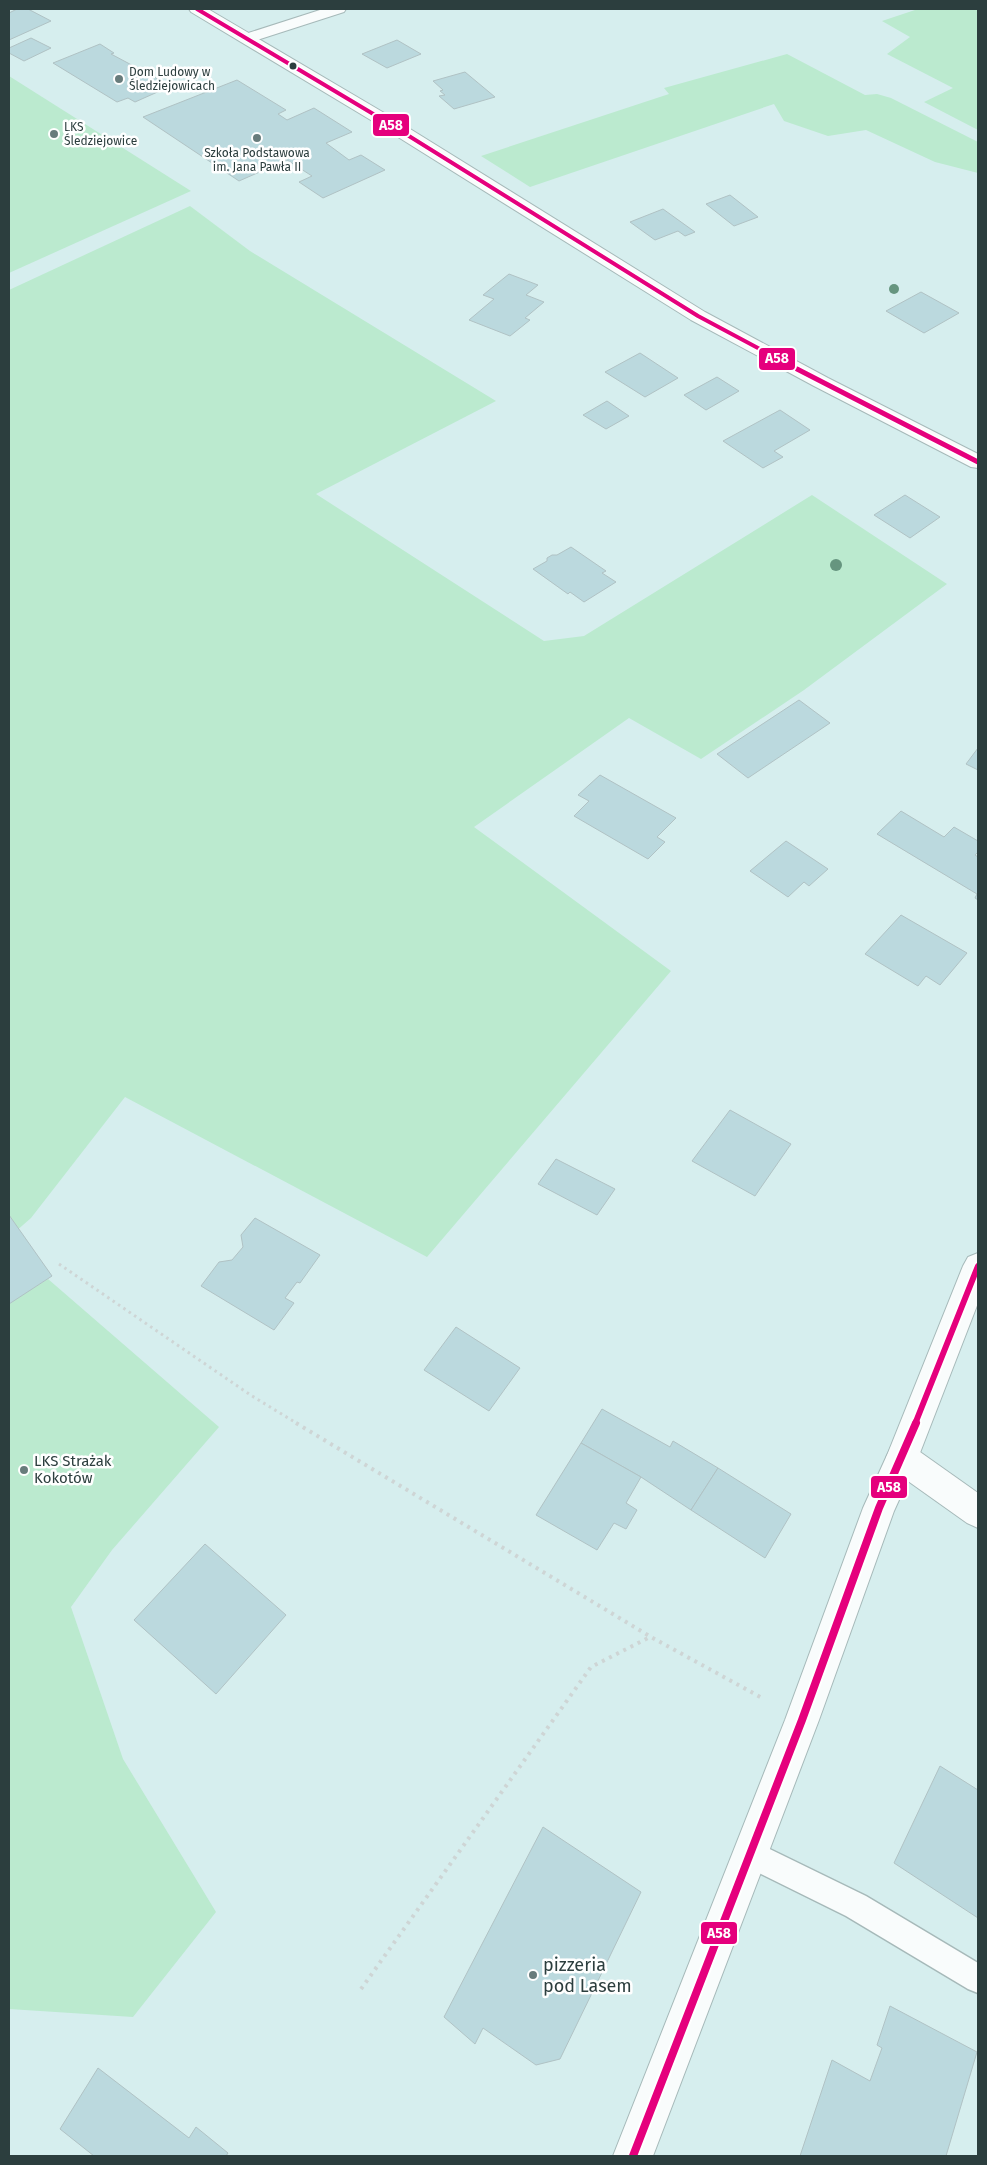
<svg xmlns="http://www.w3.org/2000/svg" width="987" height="2165" font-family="'Fira Sans',sans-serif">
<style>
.green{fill:#bbeacf}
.building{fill:#bbd9de;stroke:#b0c2c4}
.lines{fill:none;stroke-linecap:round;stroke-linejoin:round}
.service-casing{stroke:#a6b9b9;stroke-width:3}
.minor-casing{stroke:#a6b9b9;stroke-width:2}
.tertiary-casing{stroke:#a6b9b9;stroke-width:2}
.path-far1{stroke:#ced5d5;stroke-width:3;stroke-dasharray:2.5 4;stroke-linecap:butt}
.path{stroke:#ced5d5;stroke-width:4;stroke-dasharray:3 5;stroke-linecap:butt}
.service{fill:#f9fcfc;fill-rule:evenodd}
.minor{fill:#f9fcfc;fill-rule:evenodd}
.tertiary{fill:#f9fcfc;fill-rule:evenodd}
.bus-1-far3-casing{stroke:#fff;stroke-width:6}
.bus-1-far2-casing{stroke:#fff;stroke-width:8}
.bus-1-far1-casing{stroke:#fff;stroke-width:10}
.bus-1-casing{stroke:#fff;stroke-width:12}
.bus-1-far3{stroke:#e5007d;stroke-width:4}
.bus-1-far2{stroke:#e5007d;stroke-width:5}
.bus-1-far1{stroke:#e5007d;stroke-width:6}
.bus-1{stroke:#e5007d;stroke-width:8}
.tree{fill:#66957f}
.bus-dot{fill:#2c3e3e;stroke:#fff;stroke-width:2}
.poi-dot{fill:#687c7c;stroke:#fff;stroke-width:2}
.labels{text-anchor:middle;stroke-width:5;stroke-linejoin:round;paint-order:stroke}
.far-poi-label{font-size:12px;fill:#2c3e3e;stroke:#fff;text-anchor:start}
.poi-label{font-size:15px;fill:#2c3e3e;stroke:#fff;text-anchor:start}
.near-poi-label{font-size:18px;fill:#2c3e3e;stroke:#fff;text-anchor:start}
.line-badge{stroke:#fff;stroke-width:2}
.badge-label{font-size:14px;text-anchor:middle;font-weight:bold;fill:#fff}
</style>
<rect width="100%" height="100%" fill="#d6eeee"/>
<g class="green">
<polygon points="918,9 978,9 978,130 924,102 953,88 887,54 910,37 882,21"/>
<polygon points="787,54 865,95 877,94 891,98 978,142 978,173 935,162 866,130 828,136 784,121 774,104 530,187 481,156 669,94 664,88"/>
<polygon points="9,76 191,191 9,273"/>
<polygon points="190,206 250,251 496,401 316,494 544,641 584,636 812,495 947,584 804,690 701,759 629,718 474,827 671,971 427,1257 125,1097 31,1218 15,1232 9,1223 9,290"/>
<polygon points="48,1279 219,1427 112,1550 71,1607 123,1759 216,1912 133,2017 9,2009 9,1303"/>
</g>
<g class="building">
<polygon points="17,9 28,9 51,21 9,40 9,13"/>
<polygon points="31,38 51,48 24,61 9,53 9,48"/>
<polygon points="397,40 421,54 387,68 362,54"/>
<polygon points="100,44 114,53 111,54 171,86 135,102 128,98 117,102 53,63"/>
<polygon points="465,72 495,97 454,109 439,96 445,95 440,91 443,90 433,81"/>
<polygon points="237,80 286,110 278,114 287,120 314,108 352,132 326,143 349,160 361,155 385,170 323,198 299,182 312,176 287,160 239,181 143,117"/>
<polygon points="730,195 758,217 734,226 706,204"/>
<polygon points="663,209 695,232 685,236 678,231 655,240 630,222"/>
<polygon points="509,274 538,285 526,295 544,302 525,318 530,320 510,336 469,320 494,299 483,295"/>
<polygon points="921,292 959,313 924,333 886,311"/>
<polygon points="640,353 678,378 645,397 605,372"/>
<polygon points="717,377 739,391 706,410 684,395"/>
<polygon points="607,401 629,416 606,429 583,415"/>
<polygon points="780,410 810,430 774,451 783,457 763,468 723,441"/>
<polygon points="905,495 940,517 910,538 874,515"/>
<polygon points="571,547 606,571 602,573 616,582 584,602 570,592 568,594 533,569 547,561 547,558 552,555 557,555"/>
<polygon points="799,700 830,723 748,778 717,754"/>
<polygon points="978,748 978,770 966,764"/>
<polygon points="600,775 676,818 657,837 665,842 648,859 574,816 589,801 578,795"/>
<polygon points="901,811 944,837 954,827 978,841 978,852 975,855 978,857 978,900 975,898 977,894 877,834"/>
<polygon points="786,841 828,869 809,886 804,882 788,897 750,871"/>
<polygon points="901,915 967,953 940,985 926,976 918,986 865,954"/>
<polygon points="730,1110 791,1144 755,1196 692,1161"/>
<polygon points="556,1159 615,1189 597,1215 538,1184"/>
<polygon points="9,1215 52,1276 9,1304"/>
<polygon points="255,1218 320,1255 300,1283 297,1282 285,1298 294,1303 274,1330 201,1286 219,1262 232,1260 243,1247 241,1235"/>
<polygon points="456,1327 520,1368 489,1411 424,1370"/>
<polygon points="602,1409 670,1447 673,1441 718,1468 691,1510 641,1477 581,1443"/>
<polygon points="581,1443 641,1477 626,1503 637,1510 626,1529 614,1523 597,1550 536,1515"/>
<polygon points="718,1468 791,1514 765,1558 691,1510"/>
<polygon points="205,1544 286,1615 216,1694 134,1620"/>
<polygon points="940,1766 978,1790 978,1918 894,1863"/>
<polygon points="543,1827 641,1892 560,2059 536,2065 483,2028 475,2044 444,2017"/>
<polygon points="890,2006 977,2052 946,2156 800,2156 832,2060 870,2081 882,2048 877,2045"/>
<polygon points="98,2068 189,2138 196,2127 228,2153 226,2156 94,2156 60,2129"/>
</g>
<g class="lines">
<g class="service-casing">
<polygon id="service" points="751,1840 866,1896 978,1963 978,1993 968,1989 846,1916 741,1864 737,1854 741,1844"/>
</g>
<g class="minor-casing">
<g id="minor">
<polygon points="323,9 346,9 344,12 254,41 242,41 240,38 242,35"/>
<polygon points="902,1443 913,1447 978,1493 978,1528 967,1523 891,1469 886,1458 891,1447"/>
</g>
</g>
<g class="tertiary-casing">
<g id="tertiary">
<polygon points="189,9 208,9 386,114 705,312 828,378 978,454 978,468 971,467 814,386 691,320 374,122 191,12"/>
<polygon points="978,1253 978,1303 918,1458 894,1511 819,1720 653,2156 613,2156 785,1720 863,1508 888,1453 963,1266 968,1257"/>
</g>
</g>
<polyline class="path-far1" points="59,1264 252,1396 298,1424"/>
<g class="path">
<polyline points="296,1423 651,1637 764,1699"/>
<polyline points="361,1989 591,1667 650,1637"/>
</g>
<use href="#service" class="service"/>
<use href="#minor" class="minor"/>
<use href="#tertiary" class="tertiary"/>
<g class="bus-1-far3-casing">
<polyline id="bus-1-far3" points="197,9 380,118 698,316 799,370"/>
</g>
<g class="bus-1-far2-casing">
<polyline id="bus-1-far2" points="797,369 978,462"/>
</g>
<g class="bus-1-far1-casing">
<polyline id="bus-1-far1" points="915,1424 978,1266"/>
</g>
<g class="bus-1-casing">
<polyline id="bus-1" points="633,2156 802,1720 879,1508 916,1423"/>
</g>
<use href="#bus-1-far3" class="bus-1-far3"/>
<use href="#bus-1-far2" class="bus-1-far2"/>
<use href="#bus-1-far1" class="bus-1-far1"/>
<use href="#bus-1" class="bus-1"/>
</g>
<g class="tree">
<circle cx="894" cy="289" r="5"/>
<circle cx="836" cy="565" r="6"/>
</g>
<circle class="bus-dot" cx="293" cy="66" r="4.5"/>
<g class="poi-dot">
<circle cx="119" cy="79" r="5"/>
<circle cx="54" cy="134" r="5"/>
<circle cx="257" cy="138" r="5"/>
<circle cx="24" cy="1470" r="5"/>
<circle cx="533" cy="1975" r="5"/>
</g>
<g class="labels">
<g class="far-poi-label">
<text x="129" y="76">Dom Ludowy w<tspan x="129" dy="14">Śledziejowicach</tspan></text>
<text x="64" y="131">LKS<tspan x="64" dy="14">Śledziejowice</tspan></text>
<text x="257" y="157" text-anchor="middle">Szkoła Podstawowa<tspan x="257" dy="14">im. Jana Pawła II</tspan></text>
</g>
<g class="poi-label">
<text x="34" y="1466">LKS Strażak<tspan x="34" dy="17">Kokotów</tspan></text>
</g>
<g class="near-poi-label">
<text x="543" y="1971">pizzeria<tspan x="543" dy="21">pod Lasem</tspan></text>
</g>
</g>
<g class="line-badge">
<rect x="372" y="113" width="38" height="24" rx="5" fill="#e5007d"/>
<rect x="758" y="347" width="38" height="24" rx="5" fill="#e5007d"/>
<rect x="870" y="1475" width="38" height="24" rx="5" fill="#e5007d"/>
<rect x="700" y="1921" width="38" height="24" rx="5" fill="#e5007d"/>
</g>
<g class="badge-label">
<text x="391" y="130">A58</text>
<text x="777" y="363">A58</text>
<text x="889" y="1492">A58</text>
<text x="719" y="1938">A58</text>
</g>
<rect width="987" height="2165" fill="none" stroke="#2c3e3e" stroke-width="20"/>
</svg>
